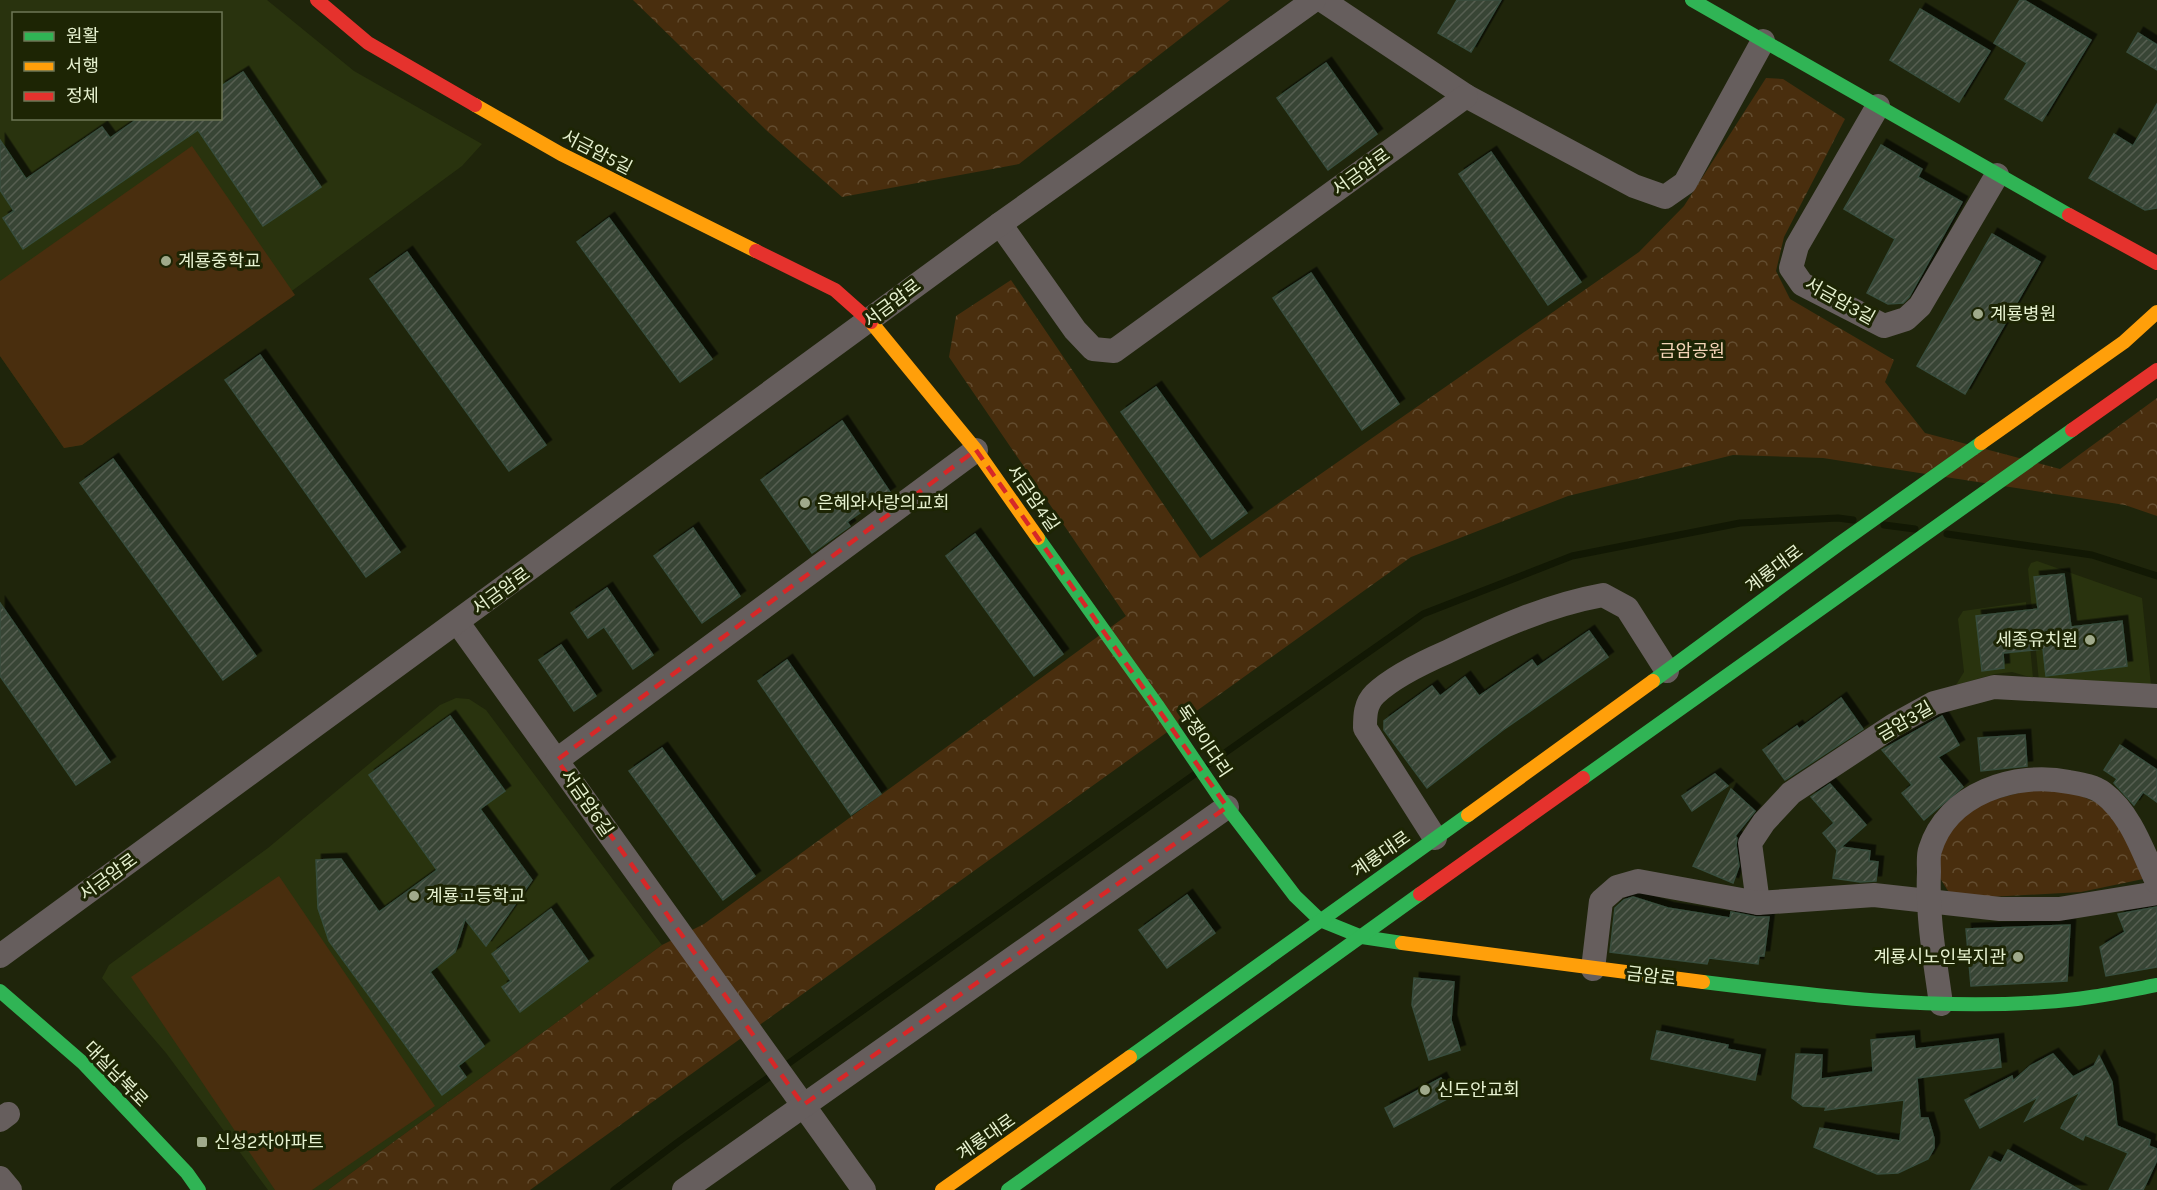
<svg xmlns="http://www.w3.org/2000/svg" width="2157" height="1190" font-family="Karla,'Noto Sans KR',sans-serif">
<style>
.built{fill:#29330e;fill-rule:evenodd}
.forest{fill:url(#forest-crowns)}
.pitch{fill:#492e0e}
.lines{fill:none;stroke-linecap:round;stroke-linejoin:round}
.stream{stroke:#121804;stroke-width:7}
.building{fill:url(#building-hatch);stroke:#384d3e;stroke-width:1.5;filter:url(#shadow)}
.street{stroke:#665e5d;stroke-width:24}
.fast{stroke:#30b455;stroke-width:14}
.slow{stroke:#ff9f0a;stroke-width:14}
.jam{stroke:#e5322d;stroke-width:14}
.marked{fill:none;stroke:#d62828;stroke-width:4.5;stroke-dasharray:12 8;stroke-linejoin:round}
.poi-dot{fill:#a0aa8b;stroke:#1d2504;stroke-width:2}
.labels{text-anchor:middle;stroke-width:6;stroke-linejoin:round;paint-order:stroke}
.street-label{font-size:18px;fill:#e6f1d0;stroke:#1d2504}
.poi-label{font-size:18px;fill:#e6f1d0;stroke:#1d2504;text-anchor:start}
.park-label{font-size:18px;fill:#f4d3b7;stroke:#1d2504}
</style>
<defs>
<pattern id="forest-crowns" width="20" height="18" patternUnits="userSpaceOnUse" patternTransform="scale(1.5)"><rect width="20" height="18" fill="#492e0e"/><path d="M2 6a3 3 0 1 1 6 0M12 15a3 3 0 1 1 6 0" fill="none" stroke="#634d30"/></pattern>
<pattern id="building-hatch" width="6" height="6" patternUnits="userSpaceOnUse" patternTransform="scale(1.5)"><rect width="6" height="6" fill="#394435"/><path d="M-1 1l2-2M0 6l6-6M5 7l2-2" fill="none" stroke="#565f51"/></pattern>
<filter id="shadow"><feDropShadow dx="5.5" dy="-5.5" stdDeviation="0" flood-color="#0009"/></filter>
</defs>
<rect width="100%" height="100%" fill="#1f250b"/>
<g class="built">
<path d="M0,0h267l87,71 128,73 -20,22 -380,279 -18,3 -64,-92zM14,14h206v104h-206z"/>
<polygon points="2037,561 2142,598 2151,685 2039,682 2028,569 2031,563"/>
<polygon points="2026,602 2033,678 2012,672 1995,674 1956,685 1964,672 1958,619 1963,611"/>
<polygon points="456,698 469,699 486,710 662,945 328,1190 268,1190 166,1053 102,978 109,965 268,848 440,705"/>
</g>
<g class="forest">
<polygon points="633,0 1230,0 1019,164 842,197 766,130"/>
<polygon points="1766,78 1783,79 1845,119 1784,237 1776,271 1790,299 1894,360 1885,382 1925,433 2060,469 2157,398 2157,516 2125,505 1823,458 1733,455 1568,496 1411,557 530,1190 328,1190 662,945 704,924 1126,616 949,357 956,316 1011,280 1200,558 1639,252 1684,206"/>
<path d="M2039,789l29,1 29,13 21,19 30,56 -67,14 -128,7 -18,-29c6,-14 10,-32 17,-45 12,-21 64,-32 87,-36z"/>
</g>
<g class="pitch">
<polygon points="192,146 295,295 82,445 64,448 0,356 0,281"/>
<polygon points="279,876 435,1106 312,1190 275,1190 131,977"/>
</g>
<g class="lines">
<g class="stream">
<polyline points="1884,525 1915,529"/>
<polyline points="1947,534 2092,555 2157,576"/>
<polyline points="1209,764 1423,614 1572,556 1740,523 1838,518 1853,520"/>
<polyline points="614,1190 678,1142 1195,774"/>
</g>
</g>
<g class="building">
<polygon points="1457,0 1501,0 1471,52 1438,33"/>
<polygon points="2020,0 2024,0 2091,40 2042,121 2005,99 2027,63 1994,43"/>
<polygon points="1920,9 1990,51 1959,102 1890,60"/>
<polygon points="2138,33 2157,45 2157,70 2127,52"/>
<polygon points="1326,63 1377,134 1328,170 1277,98"/>
<polygon points="243,72 321,187 263,226 198,130 23,249 3,218 14,211 0,190 0,140 26,179 102,127 110,138 139,118 220,118 220,87"/>
<polygon points="2157,104 2157,208 2145,210 2089,178 2114,134 2133,146"/>
<polygon points="1881,145 1922,169 1918,177 1962,202 1909,297 1903,303 1888,304 1867,293 1895,239 1844,209"/>
<polygon points="1491,152 1581,282 1548,305 1459,174"/>
<polygon points="609,218 712,359 680,382 577,242"/>
<polygon points="1992,234 2040,262 1965,394 1917,366"/>
<polygon points="407,252 546,445 509,471 370,279"/>
<polygon points="1311,273 1399,404 1362,430 1273,298"/>
<polygon points="260,355 400,552 366,577 225,380"/>
<polygon points="1156,387 1247,513 1212,539 1121,412"/>
<polygon points="842,421 890,492 847,522 850,526 812,553 761,480"/>
<polygon points="113,459 256,656 223,680 80,483"/>
<polygon points="693,528 740,596 702,623 654,556"/>
<polygon points="975,534 1063,654 1034,676 946,556"/>
<polygon points="2064,574 2071,627 2122,621 2127,666 2046,676 2043,649 2003,653 2004,668 1982,671 1976,616 2038,609 2034,577"/>
<polygon points="607,588 653,655 633,669 604,627 588,638 571,613"/>
<polygon points="0,603 110,762 76,785 0,676"/>
<polygon points="1589,631 1608,657 1503,730 1427,788 1384,730 1384,721 1432,686 1440,696 1465,677 1479,696 1532,660 1537,667"/>
<polygon points="561,645 596,696 574,711 539,660"/>
<polygon points="787,660 881,794 851,815 758,681"/>
<polygon points="1841,698 1863,729 1785,780 1763,750 1797,726 1799,729"/>
<polygon points="450,716 505,791 480,809 532,880 486,946 465,919 455,952 430,972 484,1046 458,1066 466,1077 442,1095 329,941 318,908 316,860 341,859 379,912 437,870 369,775"/>
<polygon points="1942,716 1959,745 1938,757 1963,787 1924,820 1902,793 1912,785 1882,750"/>
<polygon points="2025,735 2027,766 1981,771 1978,738"/>
<polygon points="2120,745 2157,770 2157,802 2143,792 2134,805 2114,783 2117,779 2104,770"/>
<polygon points="662,748 755,876 723,900 629,771"/>
<polygon points="1715,774 1728,786 1692,811 1682,796"/>
<polygon points="1830,784 1866,825 1841,847 1870,851 1869,861 1878,862 1876,881 1860,882 1833,878 1837,850 1823,833 1834,823 1811,797"/>
<polygon points="1731,789 1755,811 1735,836 1737,838 1736,845 1739,866 1733,883 1693,866"/>
<polygon points="1187,895 1215,933 1167,968 1139,930"/>
<polygon points="1633,897 1668,908 1730,918 1731,912 1756,917 1769,917 1764,956 1759,956 1758,964 1709,958 1707,964 1610,952 1615,908 1624,900"/>
<polygon points="2157,907 2157,967 2106,976 2100,947 2125,932 2118,914"/>
<polygon points="551,909 588,961 520,1012 502,987 511,981 492,954"/>
<polygon points="2070,925 2067,981 1971,986 1966,929"/>
<polygon points="1414,978 1454,982 1451,1020 1460,1050 1429,1060 1412,1005"/>
<polygon points="1657,1031 1728,1045 1727,1049 1760,1055 1755,1080 1651,1059"/>
<polygon points="1914,1036 1915,1049 1998,1039 2001,1067 1917,1078 1920,1118 1928,1118 1934,1138 1934,1148 1928,1159 1898,1173 1877,1174 1814,1147 1820,1128 1900,1141 1904,1100 1825,1110 1826,1107 1803,1106 1792,1098 1796,1054 1822,1055 1821,1079 1873,1072 1871,1040"/>
<polygon points="2053,1054 2073,1077 2094,1066 2099,1056 2112,1082 2117,1126 2150,1140 2149,1146 2157,1149 2157,1160 2143,1190 2109,1190 2128,1153 2085,1135 2083,1140 2061,1128 2080,1092 2025,1121 2038,1097 1980,1128 1965,1100 2012,1076 2013,1081 2030,1066"/>
<polygon points="1441,1078 1451,1097 1394,1127 1385,1108"/>
<polygon points="2008,1150 2080,1190 1971,1190 1989,1157 2001,1163"/>
</g>
<g class="lines">
<g class="street">
<polyline points="1322,0 1466,96 1634,186 1665,197 1685,183 1763,41"/>
<polyline points="1878,106 1797,246 1791,268 1802,284 1884,326 1906,319 1920,306 1997,175"/>
<polyline points="1000,224 1075,330 1093,349 1114,351 1466,96"/>
<polyline points="458,623 864,1190"/>
<polyline points="557,760 976,450"/>
<path d="M1435,838l-70,-110c0,-12 0,-24 10,-34 18,-17 49,-32 72,-42 50,-24 101,-47 156,-57l24,13 40,63"/>
<polyline points="1758,903 1750,843 1764,822 1791,793 1894,725 1934,703 1994,687 2157,696"/>
<polyline points="0,956 1000,224 1314,0"/>
<polyline points="1593,969 1601,901 1617,887 1638,881 1758,903 1874,895 2000,909 2059,909 2157,893"/>
<path d="M1941,1004c-6,-44 -14,-87 -12,-132 0,-7 -1,-16 1,-22 17,-57 86,-79 139,-68 11,2 25,4 34,11 28,21 40,59 54,89"/>
<polyline points="0,1120 8,1114"/>
<polyline points="0,1178 10,1190"/>
<polyline points="684,1190 1227,807"/>
</g>
<g class="fast">
<polyline points="1692,0 2069,215"/>
<polyline points="1038,538 1157,705 1220,798 1295,896 1320,920 1362,937 1402,943"/>
<polyline points="1653,681 1839,544 1981,443"/>
<polyline points="1583,778 2072,430"/>
<path d="M1703,982c113,14 227,28 341,20 38,-2 76,-10 113,-17"/>
<polyline points="0,991 83,1063 187,1173 199,1190"/>
<polyline points="1130,1057 1468,815"/>
<polyline points="1008,1190 1420,894"/>
</g>
<g class="slow">
<polyline points="475,105 561,154 756,251"/>
<polyline points="871,322 976,450 1038,538"/>
<polyline points="1981,443 2124,342 2157,312"/>
<polyline points="1468,815 1653,681"/>
<polyline points="1402,943 1703,982"/>
<polyline points="942,1190 1130,1057"/>
</g>
<g class="jam">
<polyline points="317,0 368,43 475,105"/>
<polyline points="2069,215 2157,263"/>
<polyline points="756,251 835,290 871,322"/>
<polyline points="2072,430 2157,370"/>
<polyline points="1420,894 1583,778"/>
</g>
</g>
<path class="marked" d="M976,450l251,357 -424,298 -246,-345z"/>
<g class="poi-dot">
<circle cx="166" cy="261" r="6"/>
<circle cx="1978" cy="314" r="6"/>
<circle cx="805" cy="503" r="6"/>
<circle cx="2090" cy="640" r="6"/>
<circle cx="414" cy="896" r="6"/>
<circle cx="2018" cy="957" r="6"/>
<circle cx="1425" cy="1090" r="6"/>
<rect x="196" y="1136" width="12" height="12" rx="3"/>
</g>
<g class="labels">
<g class="street-label">
<text transform="translate(597 152) rotate(27)" y="6">서금암5길</text>
<text transform="translate(1361 172) rotate(-36)" y="6">서금암로</text>
<text transform="translate(1840 301) rotate(29)" y="6">서금암3길</text>
<text transform="translate(892 303) rotate(-37)" y="6">서금암로</text>
<text transform="translate(1033 498) rotate(55)" y="6">서금암4길</text>
<text transform="translate(1774 569) rotate(-37)" y="6">계룡대로</text>
<text transform="translate(501 591) rotate(-36)" y="6">서금암로</text>
<text transform="translate(1905 721) rotate(-30)" y="6">금암3길</text>
<text transform="translate(1204 741) rotate(56)" y="6">독쟁이다리</text>
<text transform="translate(587 803) rotate(55)" y="6">서금암6길</text>
<text transform="translate(1381 854) rotate(-35)" y="6">계룡대로</text>
<text transform="translate(108 877) rotate(-36)" y="6">서금암로</text>
<text transform="translate(1651 976) rotate(7)" y="6">금암로</text>
<text transform="translate(116 1074) rotate(46)" y="6">대실남북로</text>
<text transform="translate(986 1137) rotate(-35)" y="6">계룡대로</text>
</g>
<g class="poi-label">
<text x="178" y="267">계룡중학교</text>
<text x="1990" y="320">계룡병원</text>
<text x="817" y="509">은혜와사랑의교회</text>
<text x="2078" y="646" text-anchor="end">세종유치원</text>
<text x="426" y="902">계룡고등학교</text>
<text x="2006" y="963" text-anchor="end">계룡시노인복지관</text>
<text x="1437" y="1096">신도안교회</text>
<text x="214" y="1148">신성2차아파트</text>
</g>
<g class="park-label">
<text x="1692" y="357">금암공원</text>
</g>
</g>
<rect x="12" y="12" width="210" height="108" fill="#1d2504" stroke="#6d7756" stroke-width="1.5"/>
<rect x="24" y="32" width="30" height="9" fill="#30b455" stroke="#6d7756" stroke-width="1.5"/>
<text x="66" y="42" font-size="18" fill="#e6f1d0">원활</text>
<rect x="24" y="62" width="30" height="9" fill="#ff9f0a" stroke="#6d7756" stroke-width="1.5"/>
<text x="66" y="72" font-size="18" fill="#e6f1d0">서행</text>
<rect x="24" y="92" width="30" height="9" fill="#e5322d" stroke="#6d7756" stroke-width="1.5"/>
<text x="66" y="102" font-size="18" fill="#e6f1d0">정체</text>
</svg>
